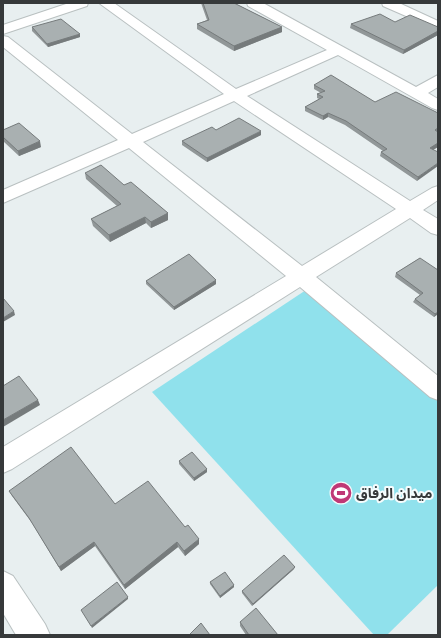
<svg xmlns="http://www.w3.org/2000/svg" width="441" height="638" font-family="Figtree,'Noto Sans Arabic',sans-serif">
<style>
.green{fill:#90e1ec}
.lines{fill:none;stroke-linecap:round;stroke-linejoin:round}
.minor-casing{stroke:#b9c0c1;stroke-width:2}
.minor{fill:#fff;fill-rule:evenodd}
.wall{fill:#919798}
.shaded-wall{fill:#767b7c}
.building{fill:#a9b0b1;stroke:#767b7c}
.labels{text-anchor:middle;stroke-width:4;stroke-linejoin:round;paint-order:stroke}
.near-poi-label{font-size:14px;font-weight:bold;fill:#36393a;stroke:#f5fcfd;text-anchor:start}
</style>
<rect width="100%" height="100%" fill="#e8eff0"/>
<polygon class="green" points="306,290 438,400 438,585 387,635 374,635 152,392"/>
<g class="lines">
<g class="minor-casing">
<g id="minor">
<polygon points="69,3 88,3 87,6 3,34 3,25"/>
<path d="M99,3h15l122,86 91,-39 -79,-44 -1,-3h16l153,84 22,-12v12l-10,6 10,6v11l-6,-2 -94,-53 -91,41 163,105 22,-13 6,-2v14l-15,10 15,9v16l-7,-2 -21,-15 -94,59 122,99v24l-8,-3 -130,-110 -288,182 -9,4v-26l283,-171 -157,-128 -126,55v-13l115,-50 -115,-93v-11l5,1 124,97 92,-40zM234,101l162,108 -94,57 -159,-124z"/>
<polygon points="382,3 399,3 438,21 438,30 383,6"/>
<polygon points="3,571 13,576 45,624 50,635 16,635 3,613"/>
</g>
</g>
<use href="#minor" class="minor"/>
</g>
<g class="wall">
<polygon points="201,3 234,3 282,27 282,32 234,51 197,29 197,24 207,20"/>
<polygon points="395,22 438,27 438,35 403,54 350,28 351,24"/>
<polygon points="32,27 80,37 48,47 32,31"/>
<polygon points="314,85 375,102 438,113 438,131 437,131 438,147 433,150 417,181 380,156 381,152 383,151 345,125 328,117 323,120 305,111 305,107 319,99 317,98 317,94 321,93 314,89"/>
<polygon points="3,130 41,147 19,156 3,141"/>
<polygon points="216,130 261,135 207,162 182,145 182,141"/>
<polygon points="85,173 124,185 168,213 168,220 151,228 146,223 110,242 93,226 91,219 117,206 86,179"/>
<polygon points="420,258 438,314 434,317 413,302 415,299 420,295 395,277 396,273"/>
<polygon points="146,281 216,284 174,310 146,284"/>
<polygon points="179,461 207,469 207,472 194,481 179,464"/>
<polygon points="9,491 115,504 199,544 185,556 178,547 125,589 95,546 61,571 32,523 12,496"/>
<polygon points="294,569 252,606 242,593 242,591"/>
<polygon points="210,582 234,585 234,587 220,598 210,584"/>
<polygon points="240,622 278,635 246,635 240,626"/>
</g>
<g class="shaded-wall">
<polygon points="282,27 282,32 234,51 234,46"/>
<polygon points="438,31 438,35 403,54 404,50"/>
<polygon points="80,34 80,37 48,47 47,44"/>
<polygon points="328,113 328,117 323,120 323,116"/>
<polygon points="261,131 261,135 207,162 207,158"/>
<polygon points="40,141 41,147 19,156 18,151"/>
<polygon points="438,143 438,147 429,152 430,148"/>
<polygon points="438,163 438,166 417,181 418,177"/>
<polygon points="168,213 168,220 151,228 151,222"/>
<polygon points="145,217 146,223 110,242 109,235"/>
<polygon points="216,280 216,284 174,310 174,307"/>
<polygon points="14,311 15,315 3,322 3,318"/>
<polygon points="438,312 438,314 434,317 435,314"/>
<polygon points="38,400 40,405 3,427 3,420"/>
<polygon points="207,469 207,472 194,481 194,478"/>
<polygon points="199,539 199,544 185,556 184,551"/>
<polygon points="94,542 95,546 61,571 59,567"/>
<polygon points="177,542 178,547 125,589 124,585"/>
<polygon points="295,567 294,569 252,606 253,604"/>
<polygon points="234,585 234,587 220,598 220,596"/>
<polygon points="128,597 128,599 92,628 91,626"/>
</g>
<g class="building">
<polygon points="203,3 234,3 282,27 234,46 197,24 209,20"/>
<polygon points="380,14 395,22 410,15 438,27 438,31 404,50 351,24"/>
<polygon points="61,19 80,34 47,44 32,27"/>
<polygon points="331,75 375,102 396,92 438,113 438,128 435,130 438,132 438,143 430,148 438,152 438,163 418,177 381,152 387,149 346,121 328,113 323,116 305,107 323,97 317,94 325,91 314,85"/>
<polygon points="239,118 261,131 207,158 182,141 212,127 216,130"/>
<polygon points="19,123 40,141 18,151 3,137 3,130"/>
<polygon points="101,165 124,185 131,182 168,213 151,222 145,217 109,235 91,219 121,204 85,173"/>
<polygon points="189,254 216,280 174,307 146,281"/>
<polygon points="420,258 438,270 438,312 435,314 415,299 423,293 396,273"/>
<polygon points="3,298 14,311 3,318"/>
<polygon points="19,376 38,400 3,420 3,386"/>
<polygon points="71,447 115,504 148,481 185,527 188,525 199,539 184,551 177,542 124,585 94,542 59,567 29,518 9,491"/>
<polygon points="192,452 207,469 194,478 179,461"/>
<polygon points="284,555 295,567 253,604 242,591"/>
<polygon points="225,572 234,585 220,596 210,582"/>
<polygon points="117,582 128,597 91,626 81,610"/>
<polygon points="256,608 278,635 249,635 240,622"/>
<polygon points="201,623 210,635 189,635"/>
</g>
<defs>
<g id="stadium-disc" transform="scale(1.15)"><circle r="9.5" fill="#c03876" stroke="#f5fcfd"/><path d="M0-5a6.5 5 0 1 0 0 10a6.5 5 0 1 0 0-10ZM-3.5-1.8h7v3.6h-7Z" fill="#fff"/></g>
</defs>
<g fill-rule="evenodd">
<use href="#stadium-disc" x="341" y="493"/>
</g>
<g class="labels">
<g class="near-poi-label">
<text x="356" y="498">ميدان الرفاق</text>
</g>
</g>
<rect width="441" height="638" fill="none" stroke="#36393a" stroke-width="8"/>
</svg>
